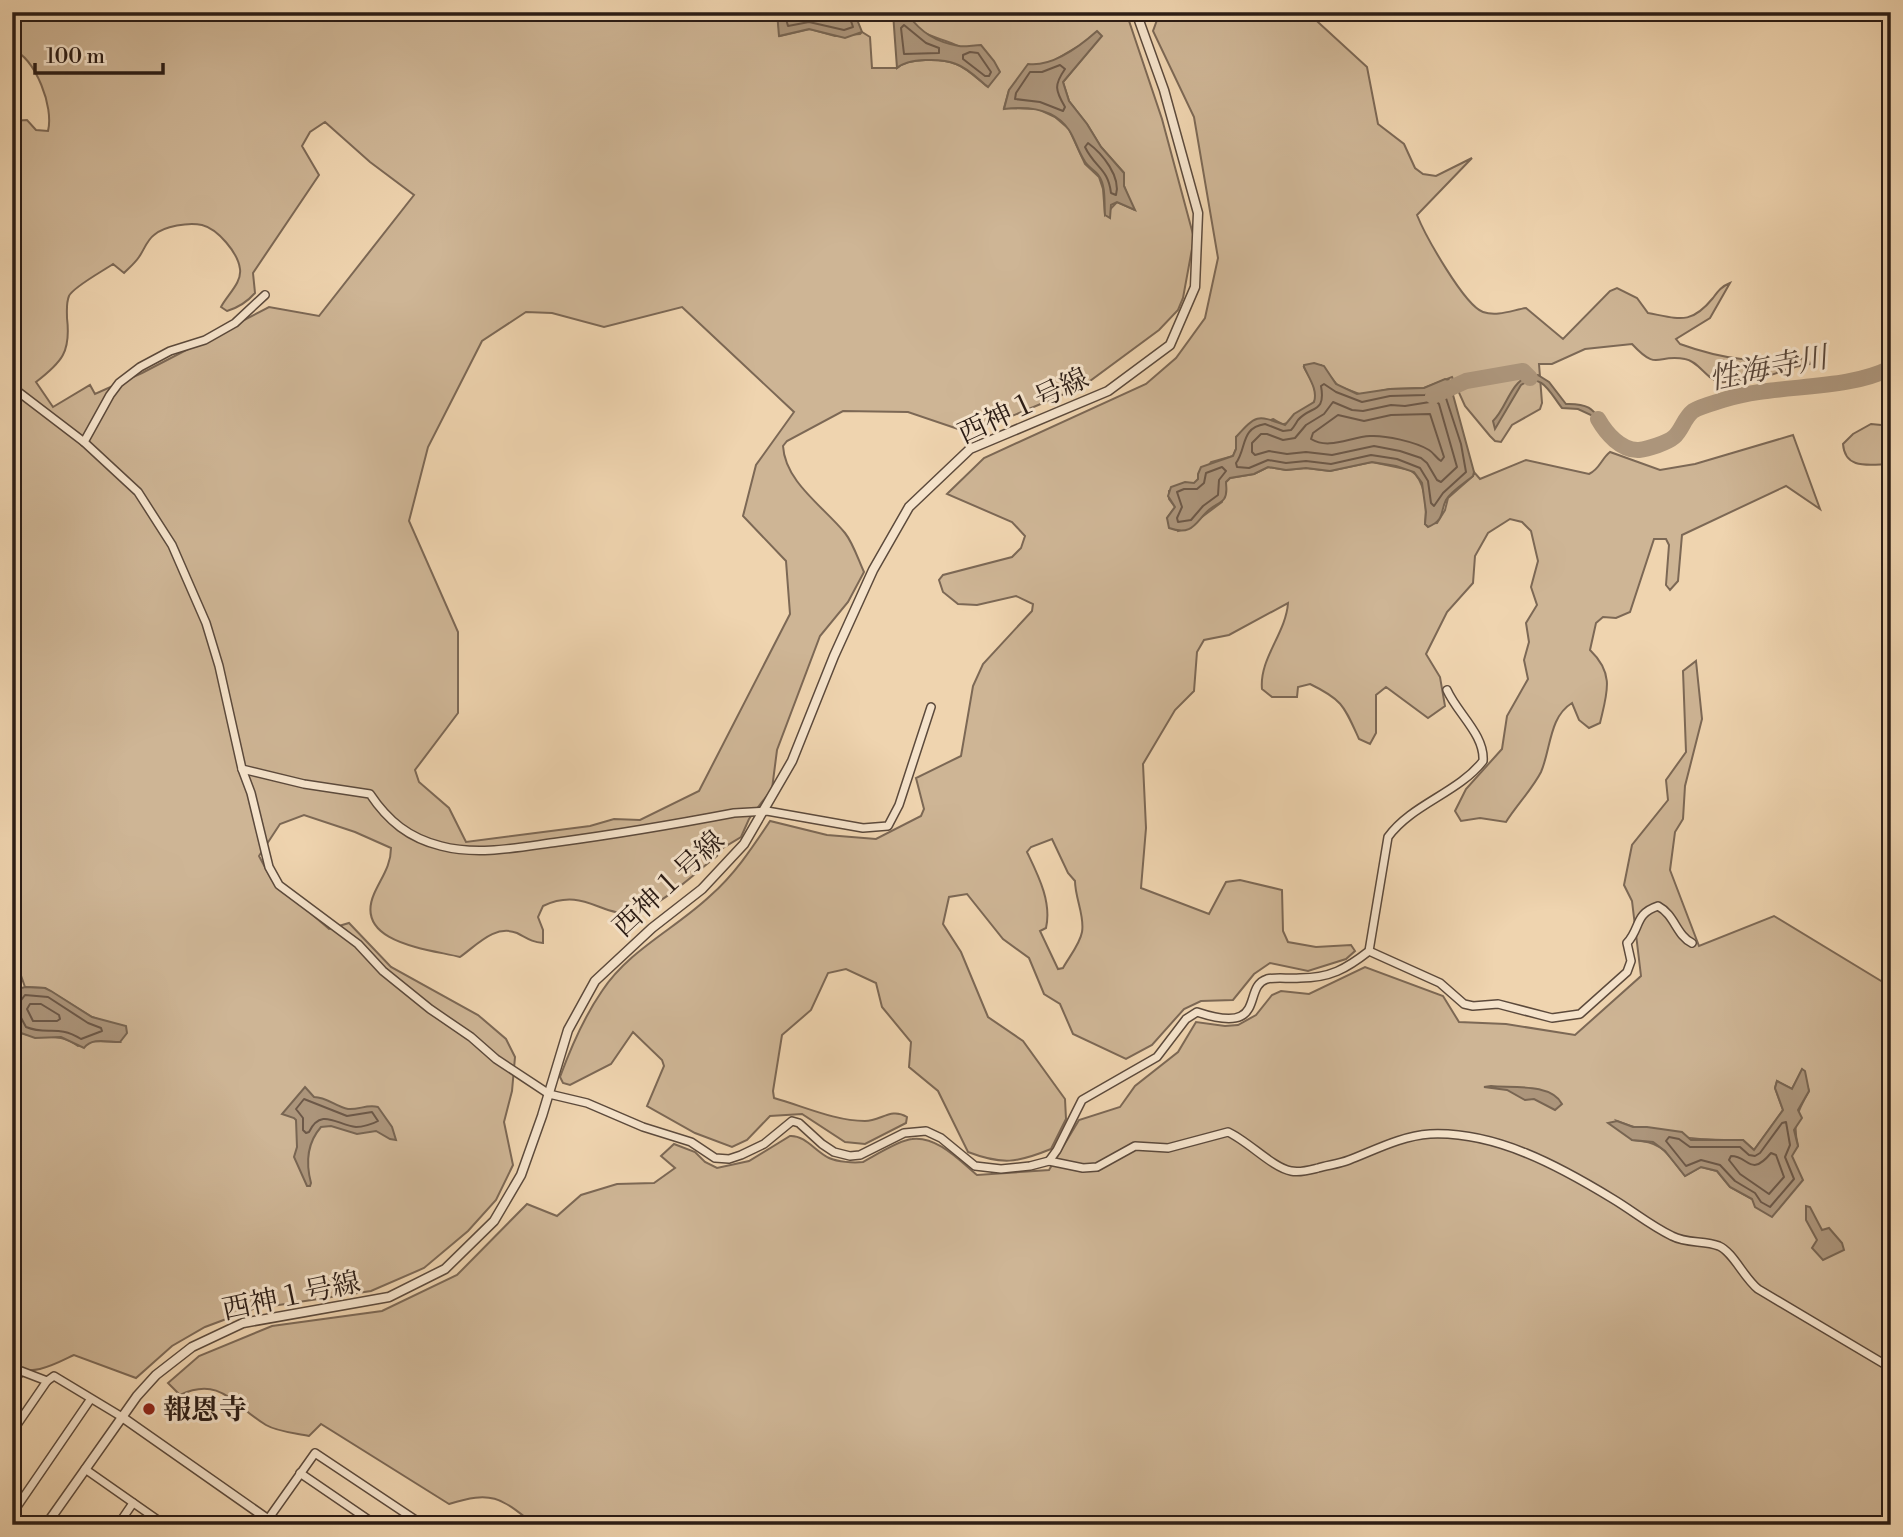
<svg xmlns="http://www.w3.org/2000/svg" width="1903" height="1537" font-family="'Libre Bodoni','Noto Serif JP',serif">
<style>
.green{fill:#ceb595;stroke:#7c6855;stroke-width:2;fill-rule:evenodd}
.water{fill:#ac957b;stroke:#786552;stroke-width:2}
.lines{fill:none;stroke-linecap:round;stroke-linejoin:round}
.shore{stroke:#6c5848;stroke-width:2}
.river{stroke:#ac957b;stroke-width:16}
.minor-casing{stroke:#5c4a3c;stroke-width:10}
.tertiary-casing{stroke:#5c4a3c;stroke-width:11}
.minor{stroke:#f5e3cb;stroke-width:7}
.tertiary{stroke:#f5e3cb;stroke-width:8}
.poi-dot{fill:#8f2418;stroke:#f5e3cb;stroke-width:2.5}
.labels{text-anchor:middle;stroke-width:6;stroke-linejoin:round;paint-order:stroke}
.street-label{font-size:28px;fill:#2b1c15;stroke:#f5e3cb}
.poi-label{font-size:28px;font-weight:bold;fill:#2b1c15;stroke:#f5e3cb;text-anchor:start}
.water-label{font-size:30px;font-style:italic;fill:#584639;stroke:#f5e3cb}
</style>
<rect width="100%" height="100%" fill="#efd4af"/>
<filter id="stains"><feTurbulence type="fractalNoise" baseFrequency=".00286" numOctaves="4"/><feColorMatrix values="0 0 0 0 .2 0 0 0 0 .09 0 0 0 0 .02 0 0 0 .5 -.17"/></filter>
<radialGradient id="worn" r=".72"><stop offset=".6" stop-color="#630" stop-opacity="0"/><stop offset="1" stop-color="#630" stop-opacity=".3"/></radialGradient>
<g class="green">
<path d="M12,12h696l22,4 13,-1 1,-3h33l3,24 30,-7 25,7 25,-2 2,-2 8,5 2,31h25c11,-10 45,-10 59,-4 11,4 23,16 32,23 -6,-9 -19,-36 -28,-40 -22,-12 -41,-7 -53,-35h219l36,107 32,119 -11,60 -5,12 -19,20 -84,62 -13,3 -88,37 -13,-2 -53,-18 -65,-1 -56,30 -4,5c2,36 41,61 62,87 8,10 13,26 19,39l-16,30 -28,34 -43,114 -5,39 -23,30 -8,18 -23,14 -1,5c-21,16 -56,50 -80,56 -35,8 -51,-26 -94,-6l-5,11 5,13v13c-12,-1 -16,-5 -26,-10 -22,-9 -40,12 -57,24 -31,-8 -107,-14 -86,-63 7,-16 17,-28 17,-46l-36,-16 -51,-17 -24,9 -21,32 13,24 57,49 20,-6 42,44 87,48 28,24 9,18 -3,34 -8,31 9,43 -17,35 -28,31 -44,37 -53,23 -118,18 -48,18 -33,19 -36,32 -62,-23c-17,8 -44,24 -62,9v-338l4,-4 5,11c23,8 38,-2 57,13l16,-5 26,1 -14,-20 -14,-5 -47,-29 -20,-1 -6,-17 -7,-2v-847l15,-1 9,10 12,1c6,-24 -12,-72 -36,-82zM1097,32l4,4 -38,46 6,19 18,23 14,23 23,26v13l9,23 -16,-7 -12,13 -2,-26 -4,-12 -14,-13 -16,-35 -14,-12 -17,-8 -34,-1 5,-18 31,-25 13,-4 29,-17zM325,122l45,40 44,33 -95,121 -50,-9 -127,66 -47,21 -5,-9 -37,22 -17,-25c26,-20 35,-30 31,-64 0,-7 -1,-15 2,-22 4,-9 34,-25 44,-32l11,9c5,-5 11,-10 15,-16 5,-7 8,-17 15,-22 10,-9 35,-13 48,-10 16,4 36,28 38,44 2,14 -13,26 -19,38l6,4c10,-3 21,-10 28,-18l-2,-20 66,-98 -17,-29 8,-14zM682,307l112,105 -38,53 -13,51 43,45 4,53 -91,177 -59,29 -26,-1 -24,7 -124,16 -17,-34 -30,-26 -4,-12 43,-57v-81l-49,-111 19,-74 54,-106 44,-29 26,1 52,14z"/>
<path d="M1160,12h147l60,55 11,57 26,20 11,24 8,6 13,2 36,-18 -55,57c8,20 47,90 66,97 14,5 30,-2 43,-4l37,31 47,-48 7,-3 20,10 11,15c32,6 43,12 65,-15 5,-7 9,-12 17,-15l-20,35 -34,21 4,5c44,16 81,20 128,14l2,6c-18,2 -34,10 -51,15 -7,2 -15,0 -22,1 -5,0 -11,3 -16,2 -14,-1 -22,-21 -36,-23 -29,-6 -26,14 -53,-15l-47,5 -33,15h-13l3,39 -2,6 -28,16 -11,17 -6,-1 -5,-5 -25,-30 -13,-29 -28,11 -34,1 -28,6 -24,-9 -17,-21 -17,2c4,8 15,24 11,33 -2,5 -27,25 -32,24 -2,0 -8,-4 -10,-5l-37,18v12l-3,7 -22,6 -14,20 -28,9v8l6,8 -8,11 11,13 9,-3 35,-26 4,-20 4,-4 24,-4 14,-7 18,3 20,-2 24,3 42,-9 38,8c16,10 17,37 15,54l12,-1 8,-13 3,-12 25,-22 1,-4 6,7 46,-19 63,14c11,-5 12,-15 21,-22l50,18 35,-6 98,-29 27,74 -34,-23 -104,49 -4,46 -8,9 -4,-5 3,-40 -3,-6h-12l-24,73 -14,6 -13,-1 -7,6 -6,27c25,24 17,43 10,73l-11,5 -10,-8 -7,-17c-23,14 -21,46 -31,69 -8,16 -25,34 -35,50l-26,-4 -19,3 -6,-10 11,-22 36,-40 5,-33 21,-37 -4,-19 5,-18 -3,-19 11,-18 -6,-18 7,-26 -7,-30 -9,-9 -12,-3 -22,14 -13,23 -2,27 -26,29 -21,42 14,23 5,29 -17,12 -42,-31 -10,8v38l-6,11 -11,-5c-15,-33 -16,-39 -49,-55l-12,3 -1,10h-25l-10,-8c-3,-30 24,-56 26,-86l-59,32 -25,5 -7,12 -3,39 -19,19 -32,54 3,64 -5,60 68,26 17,-32 14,-2 42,10 1,41 5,11 28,5 35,-2 4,6 -9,8 -38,12 -38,-8 -16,11 -21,26 -32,1 -17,8 -32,36 -26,14 -53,-25 -13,-30 -16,-10 -15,-36 -26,-19 -36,-45 -18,3 -6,27 18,28 27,65 35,24 42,58 1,20 -15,30c-34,14 -49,16 -83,3l-30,-61 -29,-24 2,-25 -29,-35 -6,-24 -30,-14 -18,4 -17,37 -29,25 -9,56 1,7c29,8 61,23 91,23 16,0 26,-14 42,-4l-1,6 -41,21 -20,-2 -43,-28 -32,2 -23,24 -15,7 -37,-14 -48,-27 17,-40 -2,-6 -29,-28 -22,32 -41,21 -7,-2 -3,-6c11,-30 24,-60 42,-86 27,-41 73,-62 108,-95 25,-22 42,-48 60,-75l57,14 49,4 45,-23 3,-7 -8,-31 45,-22 12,-70 10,-22 49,-53 1,-7 -17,-8 -39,9 -19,-1 -15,-12 -4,-12 4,-5 69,-18 9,-9 4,-12 -13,-14 -65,-28 37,-36 162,-74 30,-26 29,-40 13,-60 -24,-141 -41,-86zM1052,839l16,34 7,8c0,17 10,35 7,51 -2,12 -13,25 -19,36l-5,1 -18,-38 6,-3c6,-26 -8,-53 -19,-76l4,-5z"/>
<path d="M1871,424l20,2v38c-20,0 -46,7 -48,-20l10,-10z"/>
<path d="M1696,661l6,58 -17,67 -2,33 -8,13 -5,38 29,76 75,-30 117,71v538h-1356c-34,-27 -42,-35 -86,-21l-128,-80 -12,12c-13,-3 -31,-4 -43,-11 -31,-18 -45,-50 -86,-30l-12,-12 31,-27 73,-30 110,-15 75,-36 70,-71 30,12 24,-21 36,-11 37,-1 21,-15 -14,-12 13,-12 21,8 10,10 12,6 32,-7 41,-25c15,-1 26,16 39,22 9,4 24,5 34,4 13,-7 36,-22 49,-23 25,-3 47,21 65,36l72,-5 30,-50 41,-13 15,-21 43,-34 18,-30 29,4 13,-1 18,-10 16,-20 9,-4 28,3 56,-27 78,29 16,26 47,2 69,11 66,-59 -9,-75 -8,-16 8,-40 36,-45 -2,-20 20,-28 -3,-81zM1802,1070l7,21c-12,21 -17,31 -11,55l-46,53 -22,-12 -13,-16 -16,-4 -16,9c-19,-24 -21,-34 -53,-36l-15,-19c42,17 82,19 126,19l11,10 29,-40 -8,-22 2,-7 15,8z"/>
</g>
<g class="water">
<polygon points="777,12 854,12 862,32 845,38 809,29 779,36"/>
<path d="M893,13l14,1c14,18 28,28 52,32 6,1 15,-1 22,-1l13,16 6,11 -12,15c-9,-7 -20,-19 -32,-23 -14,-6 -48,-6 -59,4z"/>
<path d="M1097,31l5,5 -39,46 6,19 18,23 14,23 23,26v13l11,24 -18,-8 -6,3 -1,13 -5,-3c-1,-12 1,-29 -6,-39 -4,-6 -12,-9 -15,-16 -6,-9 -9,-21 -15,-30 -15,-22 -41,-24 -65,-21l5,-19 19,-26c24,3 51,-17 69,-33z"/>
<path d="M1314,363l10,3 12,18 21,10 33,-5 34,-1 21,-9 4,1 25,92 -1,4c-8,7 -22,15 -27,24 -6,12 -1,20 -18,27l-3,-3 1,-12 -4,-29 -8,-11 -18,-6 -24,-4 -42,9 -24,-3 -20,2 -18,-3 -14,7 -24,4 -4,4c0,6 2,11 -2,17 -3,4 -9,6 -14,10 -14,11 -16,28 -41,19l-2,-10 8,-11 -7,-11 3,-9 14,-5 9,1 4,-4v-5l3,-7 32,-11 3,-7v-12c21,-23 21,-22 49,-12l9,-11 20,-12c4,-12 -5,-24 -10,-35v-2z"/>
<path d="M1538,375l11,7 17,22c33,-1 27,13 47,30l-4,4 -18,-23 -13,-6 -16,-1c-11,-13 -20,-38 -41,-23l-26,44 -2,-8c16,-15 17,-46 45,-46z"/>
<path d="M25,987l20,1 6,3 41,26 34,9 1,7 -7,9c-13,0 -28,-5 -36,6l-23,-11 -26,1 -14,-5c-7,-15 -8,-28 -3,-44z"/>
<polygon points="1802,1069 1805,1071 1809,1091 1798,1110 1802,1118 1794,1130 1798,1146 1792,1156 1803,1180 1772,1217 1755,1207 1752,1199 1730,1187 1717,1171 1701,1167 1685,1176 1665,1151 1653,1142 1632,1140 1608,1123 1617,1121 1633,1127 1647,1127 1682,1132 1691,1140 1743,1140 1754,1150 1783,1110 1775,1088 1777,1081 1792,1089"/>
<path d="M1491,1086c21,2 60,-3 71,18l-7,6 -21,-11 -9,1 -18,-10 -23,-3z"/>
<path d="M305,1087l9,10c13,0 22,10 34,12 11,1 19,-5 30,-2l14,20 4,13 -6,-1 -14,-8 -19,3 -26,-8 -10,1c-14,16 -15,37 -10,56l-1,3h-3l-13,-29 3,-10 -1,-27 -2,-2 -12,-4z"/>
<polygon points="1806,1206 1810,1207 1822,1230 1829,1228 1842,1243 1844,1250 1823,1260 1812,1248 1817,1240 1806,1220"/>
</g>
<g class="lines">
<g class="shore">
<polyline points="784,12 788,26 809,22 844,30 853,27 848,12"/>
<polygon points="904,25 926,43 939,48 939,53 904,54 901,28"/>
<polygon points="970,52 978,53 991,72 989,76 985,76 963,59 963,55"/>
<path d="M1060,65l5,4c-11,16 -10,21 0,38l-2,4 -23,-9 -25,-3 1,-6 14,-21h12z"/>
<path d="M1088,143c15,11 33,34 28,52l-5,-2c-3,-25 -16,-25 -26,-46z"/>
<path d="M1324,384l12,8 26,10 28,-6 35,-1 18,-6 18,55 5,28 -23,21 -9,13 -3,-3 -3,-22 -8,-13 -23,-9 -26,-4 -40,9 -25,-3 -20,2 -18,-3 -19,8 -12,-1 -1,-4c11,-15 4,-35 29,-39l18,7 8,-1c3,-3 5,-7 7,-10 13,-15 28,-6 23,-34z"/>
<polygon points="1436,401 1439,404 1457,467 1441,482 1437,480 1427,463 1421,458 1400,451 1374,446 1332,455 1306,452 1287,454 1269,451 1255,455 1252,452 1252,443 1261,434 1267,434 1283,440 1295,438 1306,425 1324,414 1333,402 1352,410 1363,411 1391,405 1405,406"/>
<path d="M1430,414l14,43 -3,4c-5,-3 -7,-8 -12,-11 -13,-8 -44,-15 -59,-14 -20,1 -41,14 -59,3l2,-6 25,-18 26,6 27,-6z"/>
<polygon points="1222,467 1226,471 1219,480 1218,495 1203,506 1191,520 1178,522 1177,518 1182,507 1177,492 1184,489 1197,489 1204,483 1206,473"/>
<path d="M12,1004l7,-1 6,-8 23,2 40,26 13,5 1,3 -21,8c-24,-15 -33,-3 -55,-12l-7,-13 -7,-2"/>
<polygon points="30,1004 41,1004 59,1015 60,1019 57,1021 33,1021 27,1009"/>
<path d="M304,1099l43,17 25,-4 6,9c-5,3 -16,6 -22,6 -19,-2 -35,-20 -47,5l-3,1 -3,-3v-12l-7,-9z"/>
<polygon points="1786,1122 1790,1145 1785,1157 1794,1179 1770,1207 1761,1202 1755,1193 1735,1181 1720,1165 1701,1160 1686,1166 1666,1141 1669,1137 1679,1139 1690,1147 1740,1147 1749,1155 1755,1156 1760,1153 1782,1123"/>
<path d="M1771,1153l5,2 8,22 -15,17 -29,-20 -11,-14 2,-4c18,0 19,22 40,-3z"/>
</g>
<g class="river">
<polyline points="1433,396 1466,381 1523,371 1530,378"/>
<path d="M1598,419c8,14 23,32 41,31 9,-1 28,-7 35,-13 8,-7 10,-19 19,-26 8,-5 21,-8 30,-11 54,-17 120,-8 168,-32"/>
</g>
<g class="minor-casing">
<g id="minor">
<path d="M12,387l72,55 54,50 34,53 34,78 13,43 23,103 9,24 18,74 10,18 79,59 25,27 47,38 41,28 25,22 53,35 38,9 56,24 48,15 24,16 14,1 12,-4 23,-11 28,-23 7,2 23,21 12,8 16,4 10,-1 44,-22 22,-2 15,7 34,28 26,3 29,-3 19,-5 34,7 14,-1 38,-21 33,2 60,-16c20,9 45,36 63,39 9,2 19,-1 27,-3 10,-3 21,-4 31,-8 26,-10 52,-24 81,-26 65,-3 129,32 183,65 20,12 38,27 59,37 15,8 32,4 47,10 14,6 25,32 39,43l133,79"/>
<polyline points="84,442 110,395 119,383 140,367 170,351 205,340 235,323 265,295"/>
<path d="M242,769l62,15 66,10c18,27 39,44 71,52 38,10 79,1 117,-4 59,-8 118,-18 176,-29l33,-2 96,17 25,-2 11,-21 32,-98"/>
<path d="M1369,951l71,32 24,21 9,2 25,-2 54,14 28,-4 47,-42 4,-11 -4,-18c14,-15 7,-29 31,-37 17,9 18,29 34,37"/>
<path d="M1049,1161l8,-11 25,-50 75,-43 29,-38 11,-7c72,24 44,-25 70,-33 9,-2 23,0 33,-1 30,0 46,-9 69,-27l19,-114c24,-33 70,-44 95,-76 2,-26 -26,-48 -36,-71"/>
<polyline points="12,1384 21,1371 47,1381 54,1376 122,1417"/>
<polyline points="12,1432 47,1381"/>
<polyline points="85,1469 165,1525"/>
<polyline points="300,1473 376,1525"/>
<polyline points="12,1514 90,1400"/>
<polyline points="118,1525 133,1503"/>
<polyline points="264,1525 315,1453 423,1525"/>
<polyline points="451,1525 453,1523 457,1525"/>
</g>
</g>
<g class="tertiary-casing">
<g id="tertiary">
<polyline points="122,1417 276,1525"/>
<polyline points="46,1525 137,1396 156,1375 192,1347 243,1323 389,1297 445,1269 494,1221 521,1175 542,1116 568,1030 595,981 652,928 702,889 744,844 792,761 834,656 873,570 909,507 970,449 1108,391 1170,345 1195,287 1198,213 1164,90 1136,12"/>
</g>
</g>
<use href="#minor" class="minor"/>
<use href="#tertiary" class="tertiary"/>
</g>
<circle class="poi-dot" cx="149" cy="1409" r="7"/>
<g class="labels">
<g class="street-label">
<text transform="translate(1023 405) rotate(-25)" y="10">西神１号線</text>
<text transform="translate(668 883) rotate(-43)" y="10">西神１号線</text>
<text transform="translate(291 1295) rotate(-12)" y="10">西神１号線</text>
</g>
<g class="poi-label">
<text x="163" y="1419">報恩寺</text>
</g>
<g class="water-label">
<text transform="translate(1768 368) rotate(-11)" y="10">性海寺川</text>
</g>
</g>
<rect width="1903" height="1537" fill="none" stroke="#efd4af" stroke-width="42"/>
<rect x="14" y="14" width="1875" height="1509" fill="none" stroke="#2b1c15" stroke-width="3.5"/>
<rect x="21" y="21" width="1861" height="1495" fill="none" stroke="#2b1c15" stroke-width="2"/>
<path d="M35 63v10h128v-10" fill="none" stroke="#2b1c15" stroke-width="3.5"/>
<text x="46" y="63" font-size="21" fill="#2b1c15" stroke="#f5e3cb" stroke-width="5" paint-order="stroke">100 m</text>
<rect width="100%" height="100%" filter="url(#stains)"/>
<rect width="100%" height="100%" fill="url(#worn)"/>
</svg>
